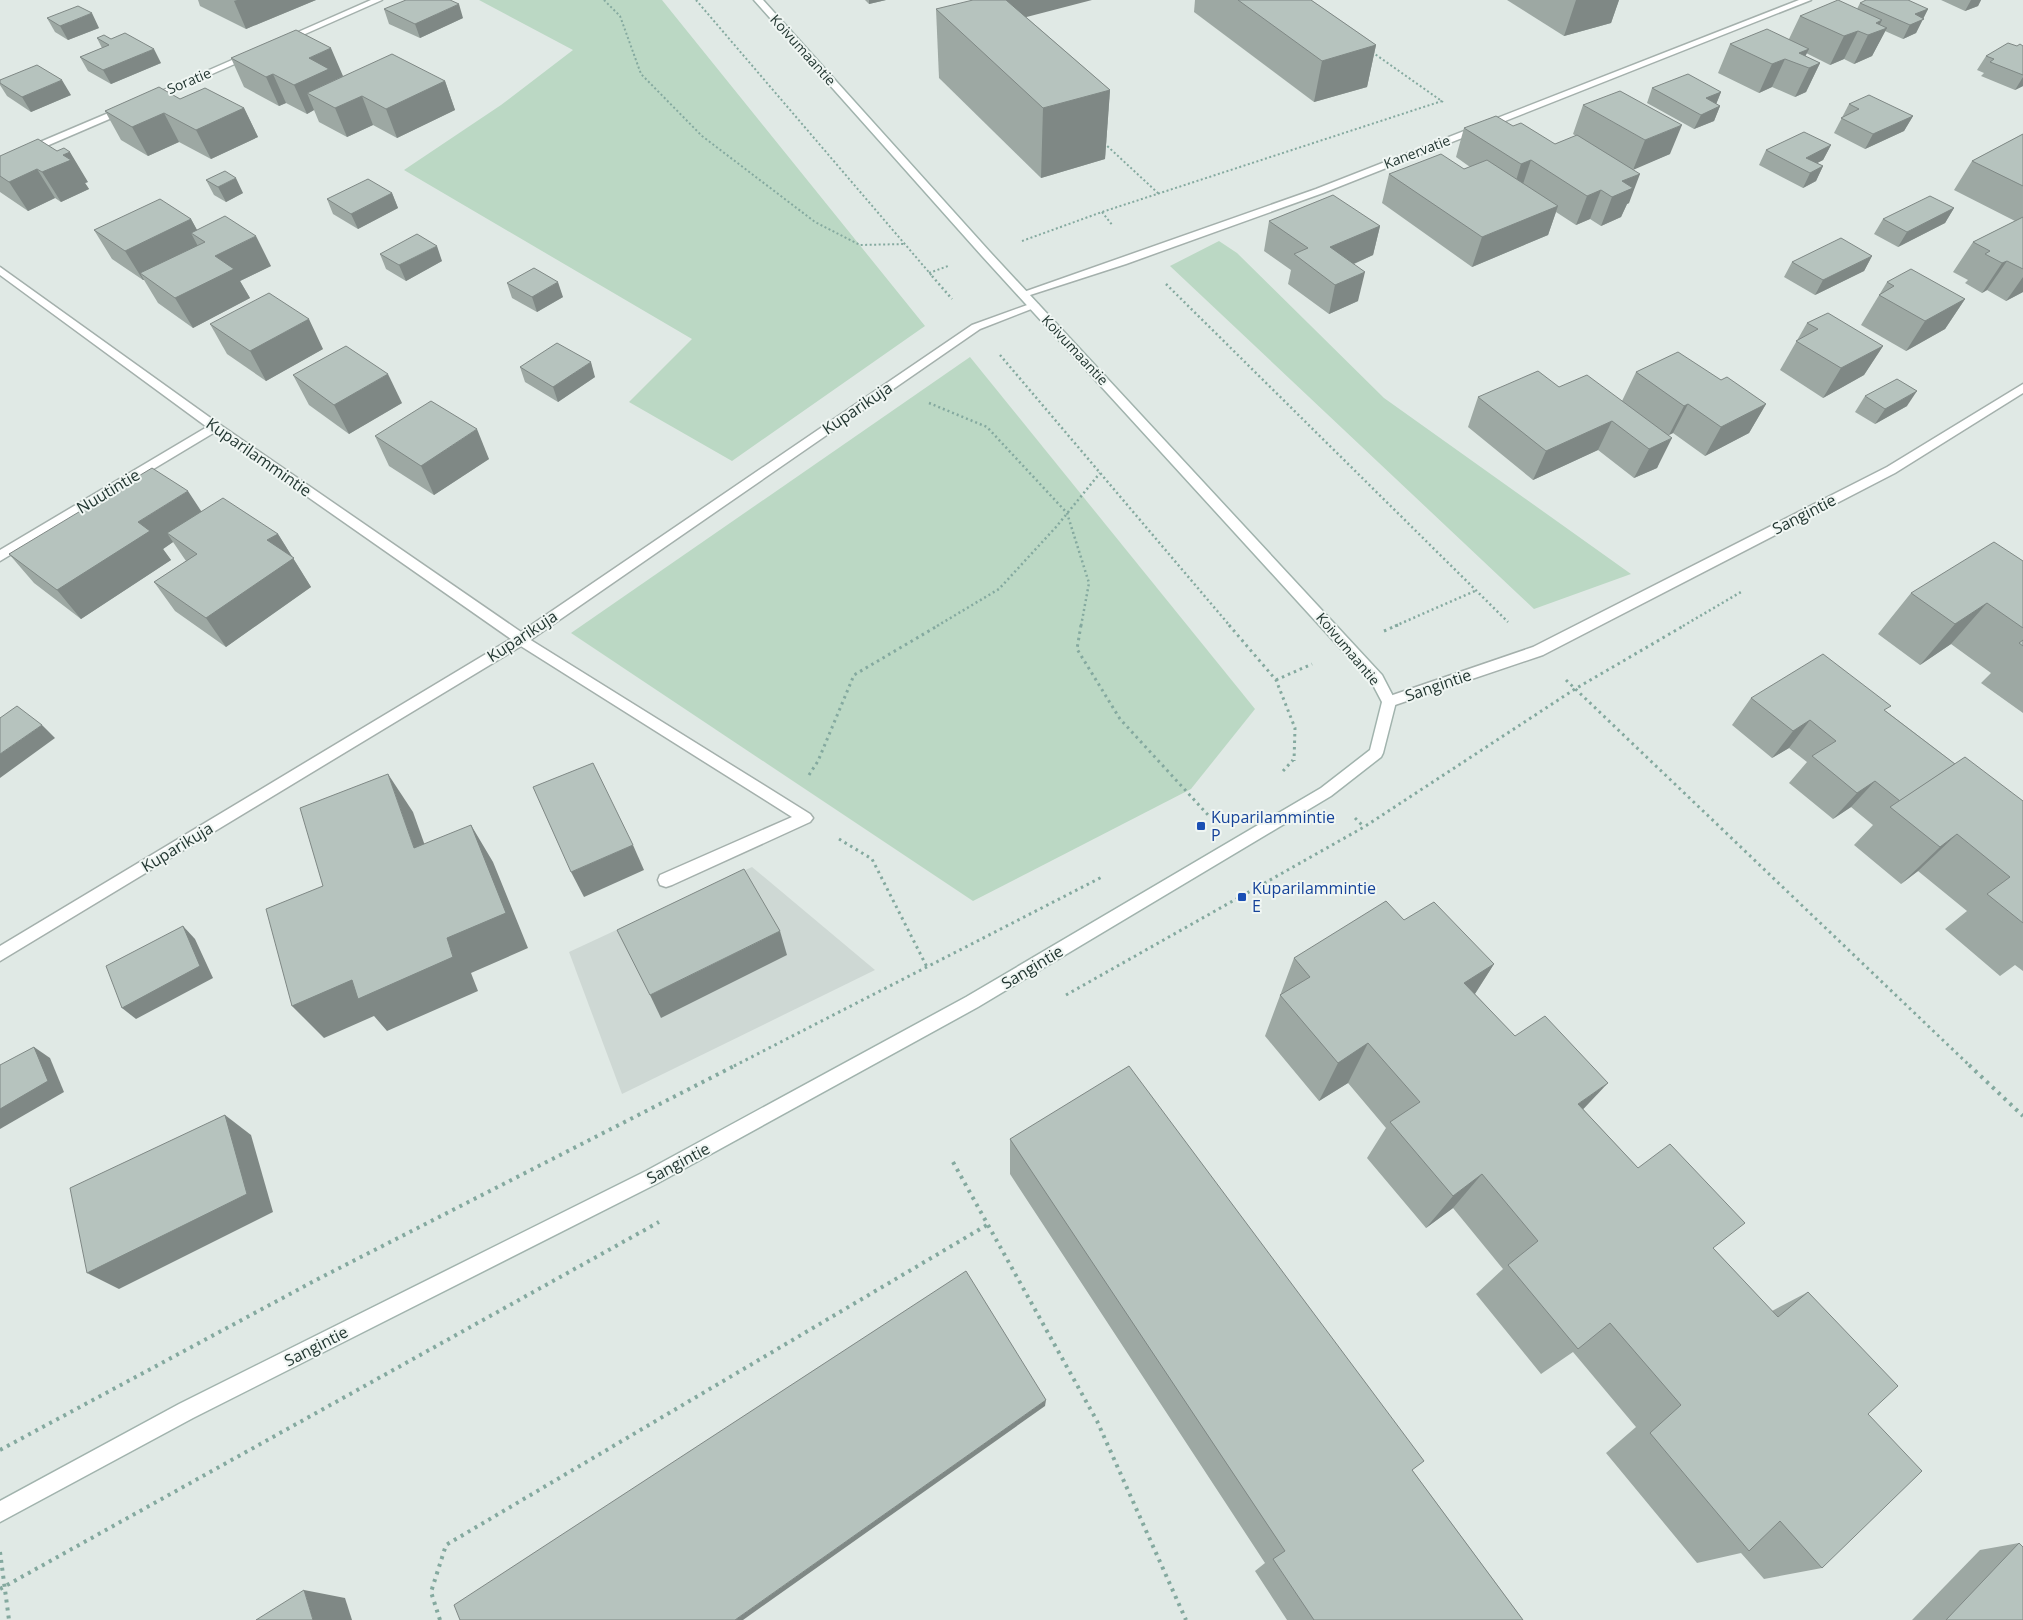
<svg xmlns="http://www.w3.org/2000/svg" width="2023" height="1620" font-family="'Open Sans',sans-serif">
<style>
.built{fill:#ced8d4}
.green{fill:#bbd8c4}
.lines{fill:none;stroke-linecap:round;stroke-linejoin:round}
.lane-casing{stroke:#a4b0ac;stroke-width:3}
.street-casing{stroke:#a4b0ac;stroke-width:3}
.secondary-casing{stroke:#a1b3ad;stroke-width:3}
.path-far3{stroke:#84a99f;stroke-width:2;stroke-dasharray:2 2.5;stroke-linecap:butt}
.path-far2{stroke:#84a99f;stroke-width:2.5;stroke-dasharray:2 3;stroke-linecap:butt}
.path-far1{stroke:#84a99f;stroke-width:3;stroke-dasharray:2.5 4;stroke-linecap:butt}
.path{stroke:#84a99f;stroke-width:4;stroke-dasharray:3 5;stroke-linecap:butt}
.lane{fill:#fff;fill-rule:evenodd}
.street{fill:#fff;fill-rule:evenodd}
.secondary{fill:#fff;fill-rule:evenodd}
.wall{fill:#9da8a3}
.shaded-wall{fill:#7f8885}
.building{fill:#b6c3be;stroke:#7f8885}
.transit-dot{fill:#1a4fb4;stroke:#f0f6f3;stroke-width:2}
.labels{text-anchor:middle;stroke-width:4;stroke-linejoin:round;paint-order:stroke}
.far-street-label{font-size:14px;fill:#233732;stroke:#f0f6f3}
.street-label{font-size:16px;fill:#233732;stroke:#f0f6f3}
.transit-label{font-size:16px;fill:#164399;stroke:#f0f6f3;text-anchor:start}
</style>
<rect width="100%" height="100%" fill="#e0e9e5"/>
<polygon class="built" points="752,867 875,970 622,1094 569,952"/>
<g class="green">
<polygon points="479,0 662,0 925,326 732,461 629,402 692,339 404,170 501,105 573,50"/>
<polygon points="1219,241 1237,253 1384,398 1631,574 1534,609 1170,266"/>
<polygon points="970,357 1255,709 1191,789 973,901 571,633"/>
</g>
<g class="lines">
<g class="lane-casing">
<polygon id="lane" points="521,634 810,814 813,818 810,822 672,885 666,887 660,885 658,880 660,875 792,817 516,643 514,639 516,635"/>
</g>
<g class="street-casing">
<g id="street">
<polygon points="371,0 382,0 287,42 280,40"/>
<polygon points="1799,0 1811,0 1323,193 1126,264 1027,296 1019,296 1018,294 1316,189"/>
<polygon points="248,53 255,55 151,101 143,99"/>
<polygon points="125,106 128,107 128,111 0,166 0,159"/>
<polygon points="0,267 219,424 521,632 972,325 1030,304 1038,304 1039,306 980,329 526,643 0,961 0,946 511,639 215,432 0,561 0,550 207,427 0,275"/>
<polygon points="2023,384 2023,393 1895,473 1543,655 1389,707 1384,706 1382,702 1384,698 1533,647 1887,467"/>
</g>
</g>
<g class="secondary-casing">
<polygon id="secondary" points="754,0 763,0 990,252 1382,675 1396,702 1383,753 1381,757 1331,796 978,1007 658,1183 193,1418 0,1522 0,1501 179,1404 646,1171 966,997 1321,788 1370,750 1382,702 1372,683 982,256"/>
</g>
<g class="path-far3">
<polyline points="604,0 620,16 641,74 702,136 815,222 860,245 905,244"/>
<polyline points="696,0 933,277"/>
<polyline points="1372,52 1443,102"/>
<polyline points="1104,143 1159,194"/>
<polyline points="1102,212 1113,226"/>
<polyline points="1022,241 1102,212 1442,101"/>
<polyline points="929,273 948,266"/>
</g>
<g class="path-far2">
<polyline points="932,276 952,299"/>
<polyline points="1166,284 1508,622"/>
<polyline points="1000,355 1230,626"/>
<polyline points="929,403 987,427 1067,513 1089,583 1081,626"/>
<polyline points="937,626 999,589 1056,527 1100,473"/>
<polyline points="1395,626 1475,591"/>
<polyline points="1683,626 1741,592"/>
</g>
<g class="path-far1">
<polyline points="1081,625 1077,649 1120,719 1209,816"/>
<polyline points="1229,625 1276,680 1295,728 1294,761"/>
<polyline points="1384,631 1398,625"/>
<polyline points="1276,680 1312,664"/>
<polyline points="1566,680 1970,1066"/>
<polyline points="1283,771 1293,760"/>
<polyline points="809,775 818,761 854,675 939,625"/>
<polyline points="1355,818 1364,827"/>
<polyline points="839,839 872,859 927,967"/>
<polyline points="1066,995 1364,827 1575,689 1685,625"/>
<polyline points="734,1066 1102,877"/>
</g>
<g class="path">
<polyline points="1969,1065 2023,1116"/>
<polyline points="953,1162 1097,1421 1186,1620"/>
<polyline points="0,1450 316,1280 736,1065"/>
<polyline points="0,1552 9,1620"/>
<polyline points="0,1589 659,1222"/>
<polyline points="440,1620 431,1592 446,1545 987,1225"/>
</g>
<use href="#lane" class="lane"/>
<use href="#street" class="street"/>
<use href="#secondary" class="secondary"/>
</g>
<g class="wall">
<polygon points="198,0 316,0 246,29 200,6"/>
<polygon points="865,0 886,0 869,4"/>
<polygon points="1195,0 1311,0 1376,45 1367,87 1314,102 1194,12"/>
<polygon points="1507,0 1619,0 1611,23 1564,36"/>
<polygon points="1941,0 1981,0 1978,6 1965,11"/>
<polygon points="1860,3 1928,9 1916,33 1903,39 1885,31 1872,56 1854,64 1844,59 1830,65 1806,53 1805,56 1820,63 1806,92 1795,97 1772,87 1759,93 1718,73 1730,44 1789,39 1800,16 1857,9"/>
<polygon points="384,9 463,18 420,38 389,24"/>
<polygon points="936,9 1026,17 1110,90 1105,159 1041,178 939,78"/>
<polygon points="47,18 99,28 68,40 55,32"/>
<polygon points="97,38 161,63 111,84 88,71 80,57 102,48"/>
<polygon points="2017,46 2023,46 2023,86 2015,90 1981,76 1984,73 1977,70 1986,56"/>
<polygon points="231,58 343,76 445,81 455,110 397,138 373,125 347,137 319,122 314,110 307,114 286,103 279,106 244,87"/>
<polygon points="0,80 71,95 31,112 7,96 0,85"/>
<polygon points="1652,88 1721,92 1716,104 1720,106 1714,121 1694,129 1647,103"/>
<polygon points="180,99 244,108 258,137 211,159 179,142 148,156 121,140 105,111"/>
<polygon points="1849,104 1913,116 1904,131 1865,149 1834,133"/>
<polygon points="1583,105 1670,154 1633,169 1629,203 1627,204 1621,217 1601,226 1590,219 1576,225 1556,212 1548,235 1472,267 1382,203 1389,174 1464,169 1470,167 1456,157 1464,128 1513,126 1555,144 1576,136 1573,134"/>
<polygon points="2023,134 2023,292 2006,301 1987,290 1982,293 1965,283 1968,280 1953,272 1973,242 2015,221 1954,190 1972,161"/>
<polygon points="1831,145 1823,160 1817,163 1823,166 1816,181 1803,188 1759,165 1766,150"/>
<polygon points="0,156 88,182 85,183 89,189 61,202 55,198 28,211 0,192"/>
<polygon points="206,180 243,193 226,202 214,195"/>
<polygon points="392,193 398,208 358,229 333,214 327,199"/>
<polygon points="1954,208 1945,223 1898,247 1874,234 1883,219"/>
<polygon points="191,219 197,230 271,266 240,281 250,298 193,328 158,303 144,280 143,280 112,259 94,230"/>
<polygon points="1269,221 1380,226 1373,255 1354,264 1358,301 1329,314 1288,284 1291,270 1264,251"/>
<polygon points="380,254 442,261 406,281 386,269"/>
<polygon points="1872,256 1864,271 1815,295 1784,277 1792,262"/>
<polygon points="1887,282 1965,299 1945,329 1906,351 1861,325"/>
<polygon points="507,283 563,297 537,312 512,298"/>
<polygon points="1807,323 1883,346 1864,375 1823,398 1780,370"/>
<polygon points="210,324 323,349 266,381 227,354"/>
<polygon points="520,367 595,377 558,402 525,382"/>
<polygon points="1636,372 1721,380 1766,404 1749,433 1705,456 1673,433 1669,435 1657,468 1634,478 1598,450 1533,480 1468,427 1478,397 1559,387 1622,401"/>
<polygon points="293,375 402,403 349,434 309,405"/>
<polygon points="1865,396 1907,406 1875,424 1855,412"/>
<polygon points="375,436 489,459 434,495 389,466"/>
<polygon points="201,512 278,534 311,587 226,647 175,611 154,582 186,561 173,542 163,549 171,560 81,619 34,583 9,554"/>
<polygon points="2023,561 2023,713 1981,683 1991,673 1951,644 1920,665 1878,634 1911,593"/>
<polygon points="1751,698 1886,711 1955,764 2023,801 2023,971 2015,965 2000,976 1945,929 1967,911 1918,871 1901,884 1854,845 1873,825 1851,807 1833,819 1789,783 1807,762 1789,748 1772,758 1732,725"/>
<polygon points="1404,920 1494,964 1475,994 1772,1311 1808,1292 1868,1414 1822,1568 1764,1579 1741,1553 1697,1563 1606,1453 1636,1427 1573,1352 1541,1374 1476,1294 1503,1269 1453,1208 1426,1228 1367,1158 1386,1128 1348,1083 1319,1101 1265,1036 1294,958"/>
<polygon points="1010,1139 1412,1470 1523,1620 1287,1620 1255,1571 1265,1563 1010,1174"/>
<polygon points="2019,1543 2023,1620 1912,1620 1980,1550"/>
</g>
<g class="shaded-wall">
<polygon points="237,0 316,0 246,29 234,1"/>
<polygon points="869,0 886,0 869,4"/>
<polygon points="1003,0 1092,0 1003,23"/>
<polygon points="1576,0 1619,0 1611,23 1564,36"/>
<polygon points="1971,0 1981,0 1978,6 1965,11"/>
<polygon points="459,4 463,18 420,38 415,24"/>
<polygon points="1928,9 1916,33 1903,39 1915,14"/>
<polygon points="92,13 99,28 68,40 60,26"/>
<polygon points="1882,20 1876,32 1887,28 1872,56 1854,64 1868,35 1876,23"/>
<polygon points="1858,31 1844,59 1830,65 1844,36"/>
<polygon points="1376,45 1367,87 1314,102 1322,61"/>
<polygon points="331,48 343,76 307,93 314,110 307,114 294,85 309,58"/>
<polygon points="154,49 161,63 111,84 103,70"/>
<polygon points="1809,49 1801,65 1799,53"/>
<polygon points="1785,59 1772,87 1759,93 1772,64"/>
<polygon points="1820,63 1806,92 1795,97 1809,68"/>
<polygon points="273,74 286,103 279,106 266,77"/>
<polygon points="2023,77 2023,86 2015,90"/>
<polygon points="62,80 71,95 31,112 22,97"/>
<polygon points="445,81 455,110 397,138 386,109"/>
<polygon points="1110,90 1105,159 1041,178 1043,108"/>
<polygon points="1721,92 1715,107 1706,98"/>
<polygon points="362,96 373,125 347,137 335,108"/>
<polygon points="1720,106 1714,121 1694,129 1701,115"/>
<polygon points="244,108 258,137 211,159 196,130"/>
<polygon points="164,113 179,142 148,156 132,127"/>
<polygon points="1913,116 1904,131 1865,149 1873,134"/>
<polygon points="1682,125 1670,154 1633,170 1645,140"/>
<polygon points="1831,145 1823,160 1804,170 1806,158"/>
<polygon points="70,152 88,182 85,183 89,189 61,202 42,172 63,155"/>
<polygon points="1531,160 1521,190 1512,194 1521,164"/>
<polygon points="1823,166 1816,181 1803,188 1810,173"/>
<polygon points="37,169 55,198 28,211 9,182"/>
<polygon points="1640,174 1629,203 1627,204 1621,217 1601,226 1612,197 1622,181"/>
<polygon points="236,178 243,193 226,202 218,187"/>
<polygon points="1601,190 1590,219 1576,225 1587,196"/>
<polygon points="392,193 398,208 358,229 351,214"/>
<polygon points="1558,206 1548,235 1472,267 1482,237"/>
<polygon points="1954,208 1945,223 1898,247 1907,232"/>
<polygon points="191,219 203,241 191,233 201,252 140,273 144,280 143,280 125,251"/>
<polygon points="1380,226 1373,255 1324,277 1330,247"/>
<polygon points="256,236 271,266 240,281 250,298 193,328 175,298 215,256"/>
<polygon points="437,246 442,261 406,281 399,265"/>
<polygon points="1872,256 1864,271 1815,295 1823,280"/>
<polygon points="2007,261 1987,290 1982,293 2002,263"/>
<polygon points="1365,272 1358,301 1329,314 1335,285"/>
<polygon points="2023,277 2023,292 2006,301"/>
<polygon points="558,282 563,297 537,312 532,297"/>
<polygon points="1965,299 1945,329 1906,351 1925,321"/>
<polygon points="309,319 323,349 266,381 250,351"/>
<polygon points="1883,346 1864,375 1823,398 1841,368"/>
<polygon points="591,362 595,377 558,402 553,387"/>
<polygon points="388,374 402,403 349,434 334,405"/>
<polygon points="1917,391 1907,406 1875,424 1885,409"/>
<polygon points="1688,404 1673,433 1669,435 1684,406"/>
<polygon points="1766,404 1749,433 1705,456 1721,427"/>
<polygon points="1612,421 1598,450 1533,480 1546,451"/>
<polygon points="477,429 489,459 434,495 421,466"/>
<polygon points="1672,438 1657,468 1634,478 1649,449"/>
<polygon points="188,491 207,520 167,533 173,542 163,549 171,560 81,619 57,590 138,522"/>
<polygon points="278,534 311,587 226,647 206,618 267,540"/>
<polygon points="1987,603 1951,644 1920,665 1955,624"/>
<polygon points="1810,720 1789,748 1772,758 1793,731"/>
<polygon points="42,725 55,738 0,778 0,754"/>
<polygon points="388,774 413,812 439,885 414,848"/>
<polygon points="1875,781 1851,807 1833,819 1857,793"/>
<polygon points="471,825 493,862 528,948 471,973 478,991 387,1031 374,1016 324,1038 292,1006"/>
<polygon points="1957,834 1918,871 1901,884 1940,847"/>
<polygon points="633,845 644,870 584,897 571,872"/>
<polygon points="183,926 195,939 213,978 136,1019 122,1008"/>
<polygon points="780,931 787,955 661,1018 650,995"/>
<polygon points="1494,964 1467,1006 1464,983"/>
<polygon points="1368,1043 1348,1083 1319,1101 1338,1063"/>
<polygon points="34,1047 50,1058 64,1092 0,1129 0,1109"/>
<polygon points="1608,1083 1573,1120 1578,1104"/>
<polygon points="225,1115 251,1135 273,1212 119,1289 87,1273"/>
<polygon points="1482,1174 1453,1208 1426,1228 1453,1196"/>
<polygon points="1046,1400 1045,1406 743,1620 735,1620"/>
<polygon points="304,1590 345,1598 352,1620 313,1620"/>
</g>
<g class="building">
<polygon points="406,0 450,0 459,4 415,24 384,9"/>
<polygon points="973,0 1006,0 1110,90 1043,108 936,9"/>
<polygon points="1238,0 1311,0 1376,45 1322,61"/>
<polygon points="1838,0 1882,20 1876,23 1887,28 1868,35 1858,31 1844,36 1800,16"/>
<polygon points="1866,0 1908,0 1928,9 1915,14 1924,19 1910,25 1860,3"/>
<polygon points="78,6 92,13 60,26 47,18"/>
<polygon points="1767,29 1809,49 1799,53 1820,63 1809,68 1785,59 1772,64 1730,44"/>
<polygon points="296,30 331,48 309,58 329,69 294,85 273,74 266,77 231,58"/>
<polygon points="125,33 154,49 103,70 80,57 109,45 97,38 104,35 111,39"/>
<polygon points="2008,43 2017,46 2020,44 2023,46 2023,75 1990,62 1994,59 1986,56"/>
<polygon points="392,54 445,81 386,109 362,96 335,108 307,93"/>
<polygon points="37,65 62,80 22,97 0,83 0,80"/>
<polygon points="1688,74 1721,92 1706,98 1720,106 1701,115 1652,88"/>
<polygon points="159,87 180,99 205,88 244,108 196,130 164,113 132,127 105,111"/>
<polygon points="1620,91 1682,125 1645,140 1583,105"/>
<polygon points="1869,95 1913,116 1873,134 1841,118 1859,109 1849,104"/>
<polygon points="1496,116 1513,126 1521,123 1555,144 1577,135 1640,174 1622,181 1633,188 1612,197 1601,190 1587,196 1531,160 1521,164 1464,128"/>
<polygon points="1804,132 1831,145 1806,158 1823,166 1810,173 1766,150"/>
<polygon points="2023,134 2023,186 1972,161"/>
<polygon points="38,139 57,151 64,148 70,152 63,155 71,160 42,172 37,169 9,182 0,176 0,156"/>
<polygon points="1441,154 1464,169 1487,160 1558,206 1482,237 1389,174"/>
<polygon points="225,171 236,178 218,187 206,180"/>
<polygon points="368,179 392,193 351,214 327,199"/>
<polygon points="1333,195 1380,226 1330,247 1365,272 1335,285 1294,254 1308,248 1269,221"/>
<polygon points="1930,196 1954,208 1907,232 1883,219"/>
<polygon points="160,199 191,219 125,251 94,230"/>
<polygon points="225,216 256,236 215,256 234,269 175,298 140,273 205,242 191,233"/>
<polygon points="2023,217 2023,269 2007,261 2002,263 1985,254 1990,251 1973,242"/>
<polygon points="417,234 437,246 399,265 380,254"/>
<polygon points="1841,238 1872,256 1823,280 1792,262"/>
<polygon points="534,268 558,282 532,297 507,283"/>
<polygon points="1911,269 1965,299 1925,321 1879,295 1894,286 1887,282"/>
<polygon points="269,293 309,319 250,351 210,324"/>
<polygon points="1828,313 1883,346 1841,368 1796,341 1818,329 1807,323"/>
<polygon points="557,343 591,362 553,387 520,367"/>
<polygon points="346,346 388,374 334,405 293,375"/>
<polygon points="1678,352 1721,380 1727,377 1766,404 1721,427 1688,404 1684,406 1636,372"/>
<polygon points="1538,371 1559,387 1587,375 1672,438 1649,449 1612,421 1546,451 1478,397"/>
<polygon points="1897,379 1917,391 1885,409 1865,396"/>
<polygon points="431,401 477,429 421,466 375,436"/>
<polygon points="152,468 188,491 138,522 150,531 57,590 9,554"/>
<polygon points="223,498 278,534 267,540 294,558 206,618 154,582 197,554 167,533"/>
<polygon points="1994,542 2023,561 2023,628 1987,603 1955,624 1911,593"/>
<polygon points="2023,640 2023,646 2019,643"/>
<polygon points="1823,654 1891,706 1884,710 1955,764 1900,801 1875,781 1857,793 1812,756 1836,741 1810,720 1793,731 1751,698"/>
<polygon points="17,706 42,725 0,754 0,718"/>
<polygon points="1965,757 2023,801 2023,923 1987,894 2010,877 1957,834 1940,847 1890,807"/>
<polygon points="593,763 633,845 571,872 533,787"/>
<polygon points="388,774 414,848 471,825 506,913 447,938 453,957 358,999 352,980 292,1006 266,909 323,886 300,808"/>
<polygon points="744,869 780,931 650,995 617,930"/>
<polygon points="1386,901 1404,920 1434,902 1494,964 1464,983 1515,1036 1545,1016 1608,1083 1578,1104 1638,1168 1670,1144 1745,1223 1713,1248 1778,1317 1808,1292 1898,1386 1868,1414 1922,1471 1822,1568 1780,1521 1749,1551 1650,1433 1681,1405 1610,1323 1578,1349 1508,1265 1538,1241 1482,1174 1453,1196 1390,1122 1420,1102 1368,1043 1338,1063 1280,995 1310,977 1294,958"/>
<polygon points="183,926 200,966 122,1008 106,966"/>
<polygon points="34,1047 48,1081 0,1109 0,1065"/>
<polygon points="1129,1066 1424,1461 1412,1470 1523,1620 1314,1620 1273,1559 1285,1551 1010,1139"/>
<polygon points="225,1115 247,1194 87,1273 70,1188"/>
<polygon points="966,1271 1046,1400 735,1620 460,1620 454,1605"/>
<polygon points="2019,1543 2023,1547 2023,1620 1946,1620"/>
<polygon points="304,1590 313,1620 256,1620"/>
</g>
<g class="transit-dot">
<rect x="1196" y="821" width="10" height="10" rx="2.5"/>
<rect x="1237" y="892" width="10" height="10" rx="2.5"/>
</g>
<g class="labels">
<g class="far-street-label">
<text transform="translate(803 50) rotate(48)" y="5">Koivumaantie</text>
<text transform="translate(189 81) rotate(-23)" y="5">Soratie</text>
<text transform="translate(1417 152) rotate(-21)" y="5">Kanervatie</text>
<text transform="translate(1075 350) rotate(47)" y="5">Koivumaantie</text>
<text transform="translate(1348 649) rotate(50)" y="5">Koivumaantie</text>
</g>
<g class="street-label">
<text transform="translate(857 408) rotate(-34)" y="6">Kuparikuja</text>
<text transform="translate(259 457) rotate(35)" y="6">Kuparilammintie</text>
<text transform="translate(108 491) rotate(-31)" y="6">Nuutintie</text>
<text transform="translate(1804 514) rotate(-27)" y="6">Sangintie</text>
<text transform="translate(522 636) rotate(-33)" y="6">Kuparikuja</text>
<text transform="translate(1438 685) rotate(-19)" y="6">Sangintie</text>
<text transform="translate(177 847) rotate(-31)" y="6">Kuparikuja</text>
<text transform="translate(1032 967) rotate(-31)" y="6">Sangintie</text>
<text transform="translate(678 1163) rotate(-28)" y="6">Sangintie</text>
<text transform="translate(316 1346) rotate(-27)" y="6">Sangintie</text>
</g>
<g class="transit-label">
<text x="1211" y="823">Kuparilammintie<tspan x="1211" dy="18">P</tspan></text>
<text x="1252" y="894">Kuparilammintie<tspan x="1252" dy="18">E</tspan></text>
</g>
</g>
</svg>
